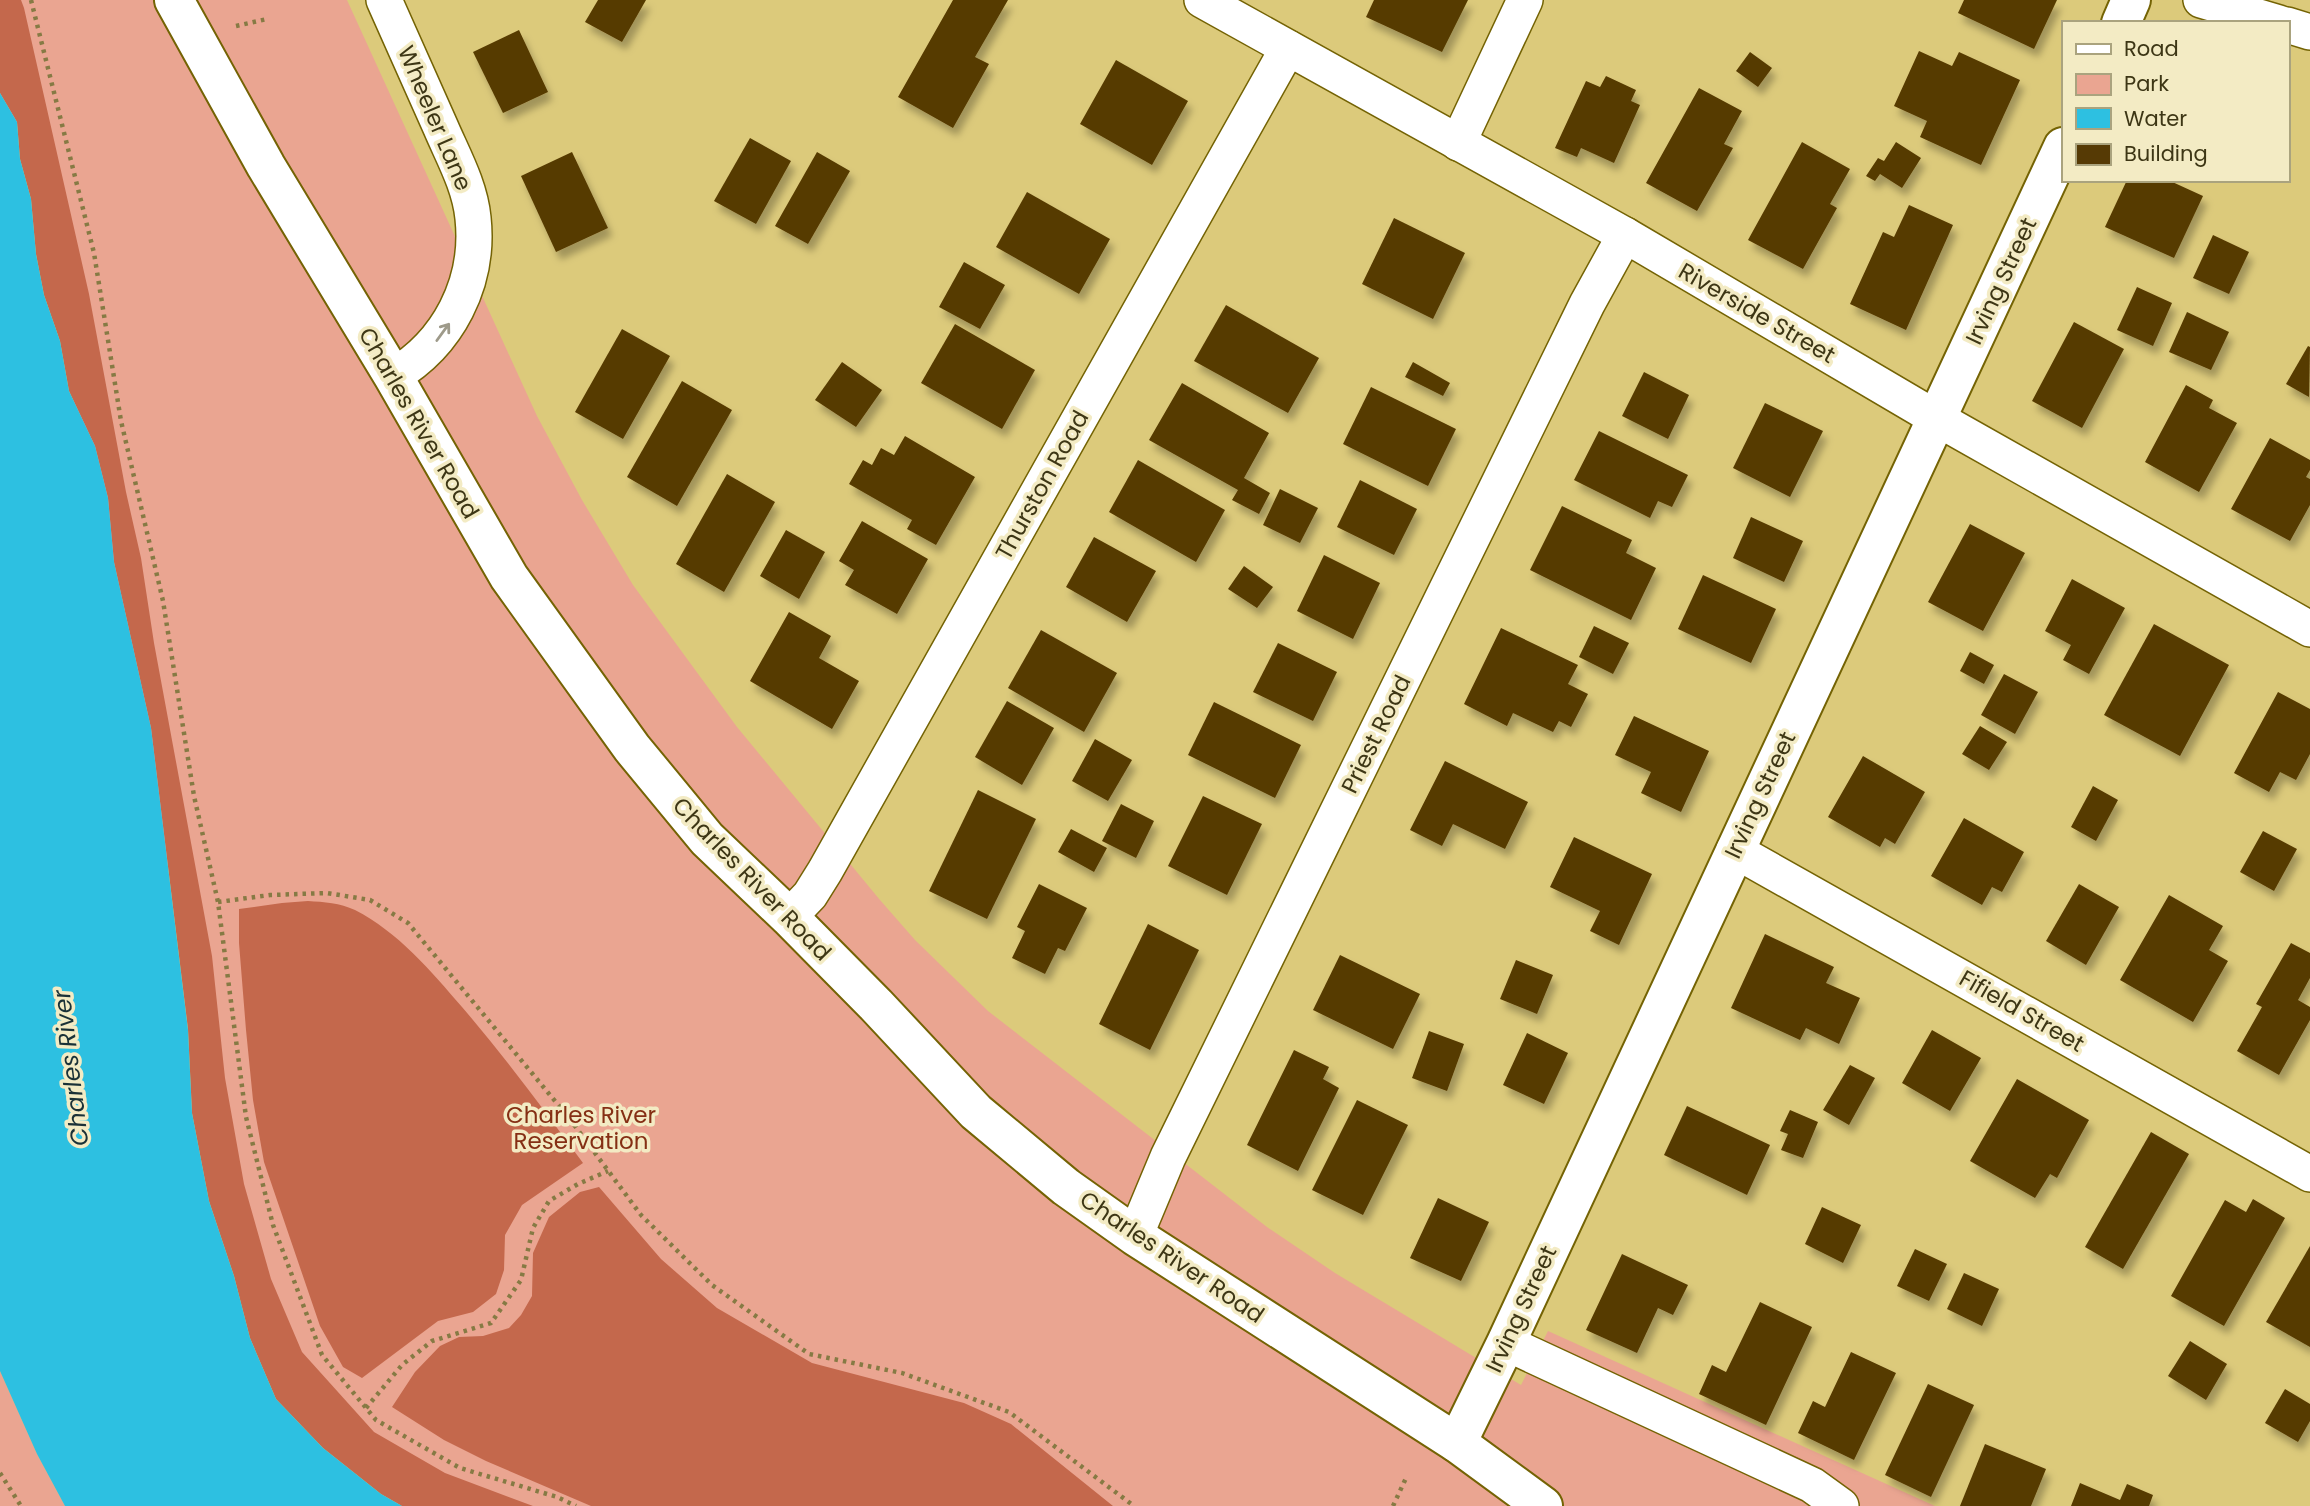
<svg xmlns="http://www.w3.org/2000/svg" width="2310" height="1506" font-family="Poppins,sans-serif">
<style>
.green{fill:#eaa591}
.forest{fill:#c4684c}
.water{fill:#2dc0e1}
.building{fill:#563a05;filter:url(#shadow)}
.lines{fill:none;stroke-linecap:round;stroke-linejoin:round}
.street-casing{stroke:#746304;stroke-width:38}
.secondary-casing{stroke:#746304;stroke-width:42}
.path{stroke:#867a44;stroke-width:4.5;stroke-dasharray:3.5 5;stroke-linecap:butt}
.street{stroke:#fff;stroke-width:35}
.secondary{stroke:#fff;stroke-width:38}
.oneway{stroke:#9e9a8a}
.labels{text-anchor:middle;stroke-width:7;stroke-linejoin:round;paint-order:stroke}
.street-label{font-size:23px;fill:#3d3615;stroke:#f3ebc4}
.park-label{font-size:23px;fill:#852f14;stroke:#f3ebc4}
.water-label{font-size:24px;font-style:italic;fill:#1a3137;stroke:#f3ebc4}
</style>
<defs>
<filter id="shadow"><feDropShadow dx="4.5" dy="8" stdDeviation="3.5" flood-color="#0004"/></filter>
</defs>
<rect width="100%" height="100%" fill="#dcca7b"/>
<g class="green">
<polygon points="0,0 347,0 537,416 582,500 633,585 737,727 880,900 915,940 988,1011 1267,1227 1335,1273 1521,1385 1548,1331 1935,1506 402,1506 276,1399 17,122 0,93"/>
<polygon points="0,1371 37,1454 65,1506 0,1506"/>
</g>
<g class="forest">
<polygon points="0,0 21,0 24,8 89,294 126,492 141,558 154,643 212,956 225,1078 244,1184 271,1279 302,1352 374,1432 445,1473 533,1506 402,1506 381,1494 323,1448 276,1399 250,1338 234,1276 209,1201 192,1113 188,1029 151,728 114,562 108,498 95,446 69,391 60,341 44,295 36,254 31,199 20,159 17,122 0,93"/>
<path d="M308,901c16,1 32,2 47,9 43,22 76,61 107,97 43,50 82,103 121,156l-61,42 -17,30 -1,35 -8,24 -23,18 -35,9 -76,57 -19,-11 -23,-41 -56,-164 -11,-62 -7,-70 -7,-87v-34l43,-6z"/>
<polygon points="599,1187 661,1259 717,1308 812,1363 964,1403 1011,1424 1113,1506 591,1506 486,1461 444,1440 392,1407 415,1372 440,1346 459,1337 483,1336 509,1328 521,1315 532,1296 533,1253 549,1217 580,1192"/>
</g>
<polygon class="water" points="0,93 17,122 20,159 31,199 36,254 44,295 60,341 69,391 95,446 108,498 114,562 151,728 188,1030 192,1113 209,1201 234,1276 250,1338 276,1399 323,1448 381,1494 402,1506 65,1506 37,1454 0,1371"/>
<g class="building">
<polygon points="598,0 646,0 622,42 585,22"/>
<polygon points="953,0 1008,0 975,57 989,64 953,128 898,97"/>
<polygon points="1374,0 1468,0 1442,52 1366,17"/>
<polygon points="1964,0 2057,0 2034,49 1958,13"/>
<polygon points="519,30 548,92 503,113 473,52"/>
<polygon points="1919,51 1952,66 1959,52 2020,80 1981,165 1920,137 1927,121 1894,106"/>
<polygon points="1750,52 1772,68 1758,87 1736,71"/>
<polygon points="1116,60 1188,101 1152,165 1080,124"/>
<polygon points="1606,76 1636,90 1631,101 1640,105 1614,163 1581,148 1577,157 1555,148 1586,81 1600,87"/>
<polygon points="1699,88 1742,111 1724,144 1733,148 1697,211 1646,183"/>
<polygon points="750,138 791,161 756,224 714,201"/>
<polygon points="1802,142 1850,169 1830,204 1837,208 1803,269 1748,240"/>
<polygon points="1896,142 1921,158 1902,188 1880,174 1875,181 1866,176 1878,158 1884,161"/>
<polygon points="572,152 608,228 556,252 521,176"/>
<polygon points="817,152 850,171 808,244 775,226"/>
<polygon points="2127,180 2168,180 2203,196 2174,258 2105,227"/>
<polygon points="1027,192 1110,239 1079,294 996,247"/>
<polygon points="1909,205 1953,225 1906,330 1850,304 1883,232 1894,237"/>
<polygon points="1394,218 1465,253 1433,319 1362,284"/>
<polygon points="2213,235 2249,252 2229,294 2193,278"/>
<polygon points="964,262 1005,285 980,329 939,307"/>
<polygon points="2137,287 2172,303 2153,346 2117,330"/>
<polygon points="1226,305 1319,358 1288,413 1194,361"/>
<polygon points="2187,312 2229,332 2211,370 2169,352"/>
<polygon points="2074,322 2124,349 2082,428 2032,401"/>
<polygon points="955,324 1035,370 1002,429 921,383"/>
<polygon points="622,329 670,356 623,439 575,412"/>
<polygon points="2308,346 2310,347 2309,397 2286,384"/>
<polygon points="842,362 882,390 856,427 815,400"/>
<polygon points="1413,362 1450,383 1443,396 1405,377"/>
<polygon points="1644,372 1689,395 1668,439 1622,416"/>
<polygon points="682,381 732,410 677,506 627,477"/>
<polygon points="1182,383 1269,433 1244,478 1270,493 1259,514 1232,500 1238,490 1149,440"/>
<polygon points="2186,385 2213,400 2209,408 2237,423 2199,492 2145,462"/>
<polygon points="1371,387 1456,429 1428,486 1343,444"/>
<polygon points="1765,403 1823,431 1790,497 1733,468"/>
<polygon points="1599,431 1688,475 1672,507 1658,501 1650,518 1574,480"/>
<polygon points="905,436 975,477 936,545 907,529 912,520 849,484 863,460 872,465 881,448 894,455"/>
<polygon points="2270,438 2310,460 2310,470 2306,477 2310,479 2310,505 2290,541 2231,509"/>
<polygon points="1138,460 1225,510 1196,562 1109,512"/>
<polygon points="727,474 775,502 724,592 676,564"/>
<polygon points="1360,480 1417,509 1394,555 1337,527"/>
<polygon points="1280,489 1318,508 1300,543 1263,525"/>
<polygon points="1562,506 1632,540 1626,553 1656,568 1631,620 1530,570"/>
<polygon points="1751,517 1803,541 1784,582 1733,558"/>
<polygon points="862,521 928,559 897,614 845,585 854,570 839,561"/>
<polygon points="1970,524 2025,553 1983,631 1928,602"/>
<polygon points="786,530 825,552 799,599 760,576"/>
<polygon points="1094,537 1156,571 1127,622 1066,587"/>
<polygon points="1324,555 1380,583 1353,639 1297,611"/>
<polygon points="1244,566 1273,587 1257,608 1228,589"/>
<polygon points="1703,575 1776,609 1751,663 1678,629"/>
<polygon points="2072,579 2125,608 2089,674 2063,660 2071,645 2045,631"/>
<polygon points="789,612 831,636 819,658 859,681 832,729 750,681"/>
<polygon points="2154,624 2229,665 2180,756 2104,715"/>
<polygon points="1594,626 1629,643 1613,674 1579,657"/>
<polygon points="1501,628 1578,665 1568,684 1588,694 1571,727 1559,721 1553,732 1513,713 1507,726 1464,704"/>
<polygon points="1041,630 1117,673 1084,732 1008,688"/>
<polygon points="1278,643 1337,672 1313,721 1253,692"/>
<polygon points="1970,652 1994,665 1984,684 1960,671"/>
<polygon points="2004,674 2038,692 2015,734 1981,715"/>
<polygon points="2278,692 2310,709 2310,754 2296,780 2280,772 2269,792 2234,773"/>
<polygon points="1007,701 1054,728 1022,785 975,757"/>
<polygon points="1214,702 1301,745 1275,798 1188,755"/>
<polygon points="1634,716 1709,751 1681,812 1641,793 1651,772 1615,755"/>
<polygon points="1980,726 2007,742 1989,770 1962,754"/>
<polygon points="1095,739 1132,760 1108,801 1072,781"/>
<polygon points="1863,756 1925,792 1895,844 1885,838 1880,847 1828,817"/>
<polygon points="1445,761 1528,802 1505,849 1453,824 1442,846 1410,830"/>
<polygon points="2093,786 2118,800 2096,841 2071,827"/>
<polygon points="978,790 1036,819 987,919 929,891"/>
<polygon points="1203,796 1262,824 1227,895 1168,866"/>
<polygon points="1121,804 1154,821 1136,858 1102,841"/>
<polygon points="1964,818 2024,852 2002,892 1992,887 1982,905 1931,876"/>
<polygon points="1071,829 1107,848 1094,872 1058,852"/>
<polygon points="2263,831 2297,849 2274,891 2240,872"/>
<polygon points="1574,837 1652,874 1619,945 1590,931 1600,911 1550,887"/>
<polygon points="1039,884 1087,908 1065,951 1058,948 1045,974 1012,958 1025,931 1017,927"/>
<polygon points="2079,884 2119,907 2086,965 2046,941"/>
<polygon points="2169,895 2223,926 2209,950 2228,961 2193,1022 2120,980"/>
<polygon points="1148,924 1199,950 1150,1050 1099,1024"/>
<polygon points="1765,934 1834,967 1826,983 1860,998 1839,1044 1806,1028 1800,1040 1731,1008"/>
<polygon points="2291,943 2310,953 2310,978 2298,1000 2310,1007 2310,1020 2279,1075 2237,1051 2262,1007 2256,1004"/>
<polygon points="1340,955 1420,994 1393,1049 1313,1010"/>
<polygon points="1516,960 1553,975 1537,1014 1500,999"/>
<polygon points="1932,1030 1981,1058 1950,1111 1902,1083"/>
<polygon points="1429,1031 1464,1044 1447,1091 1412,1078"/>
<polygon points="1527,1033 1568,1053 1544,1104 1503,1085"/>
<polygon points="1294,1050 1329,1067 1323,1079 1339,1088 1298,1171 1247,1145"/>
<polygon points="1850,1065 1875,1078 1849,1125 1823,1110"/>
<polygon points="2017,1079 2089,1120 2057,1178 2050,1174 2035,1198 1970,1161"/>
<polygon points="1357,1100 1408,1125 1363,1215 1312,1190"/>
<polygon points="1687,1106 1770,1145 1747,1195 1664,1155"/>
<polygon points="1790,1110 1818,1122 1803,1158 1781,1150 1788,1134 1780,1131"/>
<polygon points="2151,1132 2189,1154 2123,1269 2085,1247"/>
<polygon points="1438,1198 1489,1222 1461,1281 1410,1258"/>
<polygon points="2253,1199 2285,1218 2224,1326 2171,1296 2225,1200 2246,1212"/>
<polygon points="1822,1207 1861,1225 1843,1263 1805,1244"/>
<polygon points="2310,1246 2310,1347 2266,1322"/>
<polygon points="1915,1249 1947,1264 1929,1301 1897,1286"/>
<polygon points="1622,1254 1688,1285 1673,1315 1658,1308 1637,1353 1586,1330"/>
<polygon points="1964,1273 1999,1289 1982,1326 1947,1309"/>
<polygon points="1760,1302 1812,1327 1766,1425 1699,1394 1712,1365 1726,1372"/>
<polygon points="2190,1341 2227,1364 2206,1400 2168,1376"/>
<polygon points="1851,1352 1896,1373 1854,1460 1798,1433 1813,1401 1825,1407"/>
<polygon points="1928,1384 1974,1405 1931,1497 1885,1475"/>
<polygon points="2285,1389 2310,1404 2310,1421 2298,1442 2265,1423"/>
<polygon points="1985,1444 2046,1469 2031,1506 1960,1506"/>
<polygon points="2080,1483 2120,1500 2127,1484 2153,1495 2149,1506 2071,1506"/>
</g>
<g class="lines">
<g class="street-casing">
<g id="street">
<path d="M384,0c19,43 38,85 57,128 12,28 29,58 32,90 7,65 -25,126 -80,158"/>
<polyline points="1202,0 1625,235 1936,418 2310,629"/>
<polyline points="2201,0 2279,23"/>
<polyline points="2287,25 2310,32"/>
<polyline points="1458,143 1525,0"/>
<polyline points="1734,850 2310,1174"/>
<polyline points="789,917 810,895 825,871 1288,48"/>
<polyline points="1135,1236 1168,1157 1587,304 1625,235"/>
<polyline points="1506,1343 1812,1485 1841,1506"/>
</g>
</g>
<g class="secondary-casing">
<g id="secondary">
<polyline points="174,0 266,166 393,376 509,577 632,748 707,839 789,917 876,1005 976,1112 1066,1187 1135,1236 1457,1443 1543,1506"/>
<polyline points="2121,23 2131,0"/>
<polyline points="1457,1443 1506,1343 2063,147"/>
</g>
</g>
<g class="path">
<polyline points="31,0 94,253 121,421 163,601 194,796 218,902 246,1117 273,1225 322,1355 376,1420 460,1468 557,1497 576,1506"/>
<polyline points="236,26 267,19"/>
<polyline points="218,902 270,895 327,893 370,900 408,923 569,1118 641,1215 712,1285 809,1354 902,1373 1009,1412 1134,1506"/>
<polyline points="366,1408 402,1365 432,1341 491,1323 521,1280 533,1228 549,1201 578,1184 608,1171"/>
<polyline points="0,1473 21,1506"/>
<polyline points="1393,1506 1406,1478"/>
</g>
<use href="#street" class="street"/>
<use href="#secondary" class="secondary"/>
</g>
<defs><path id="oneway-shaft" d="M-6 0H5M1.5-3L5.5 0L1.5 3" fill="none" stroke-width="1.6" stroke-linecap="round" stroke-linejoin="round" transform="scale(1.75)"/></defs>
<use class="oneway" href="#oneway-shaft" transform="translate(443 332) rotate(-54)"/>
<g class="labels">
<g class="street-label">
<text transform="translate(435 118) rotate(67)" y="8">Wheeler Lane</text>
<text transform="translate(2001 281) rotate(-65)" y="8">Irving Street</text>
<text transform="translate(1757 313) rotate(30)" y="8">Riverside Street</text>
<text transform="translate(419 423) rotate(60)" y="8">Charles River Road</text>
<text transform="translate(1042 485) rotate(-61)" y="8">Thurston Road</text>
<text transform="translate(1376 734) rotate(-64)" y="8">Priest Road</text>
<text transform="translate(1760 795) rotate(-65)" y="8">Irving Street</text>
<text transform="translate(752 879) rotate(46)" y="8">Charles River Road</text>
<text transform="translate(2022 1011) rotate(30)" y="8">Fifield Street</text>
<text transform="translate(1172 1257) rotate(34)" y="8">Charles River Road</text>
<text transform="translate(1521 1309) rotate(-65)" y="8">Irving Street</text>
</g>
<g class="park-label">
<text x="581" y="1123">Charles River<tspan x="581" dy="26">Reservation</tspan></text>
</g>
<g class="water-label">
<text transform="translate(71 1068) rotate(-97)" y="8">Charles River</text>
</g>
</g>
<rect x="2062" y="21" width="228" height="161" fill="#f3ebc4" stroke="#aaa37e" stroke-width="2"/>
<rect x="2076" y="44" width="35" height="10" fill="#ffffff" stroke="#aaa37e" stroke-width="2"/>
<text x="2124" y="56" font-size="21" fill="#3d3615">Road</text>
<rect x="2076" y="74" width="35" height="21" fill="#eaa591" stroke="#aaa37e" stroke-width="2"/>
<text x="2124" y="91" font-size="21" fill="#3d3615">Park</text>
<rect x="2076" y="108" width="35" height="21" fill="#2dc0e1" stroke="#aaa37e" stroke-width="2"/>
<text x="2124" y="126" font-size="21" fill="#3d3615">Water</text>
<rect x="2076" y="144" width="35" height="21" fill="#563a05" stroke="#aaa37e" stroke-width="2"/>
<text x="2124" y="161" font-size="21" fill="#3d3615">Building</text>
</svg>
